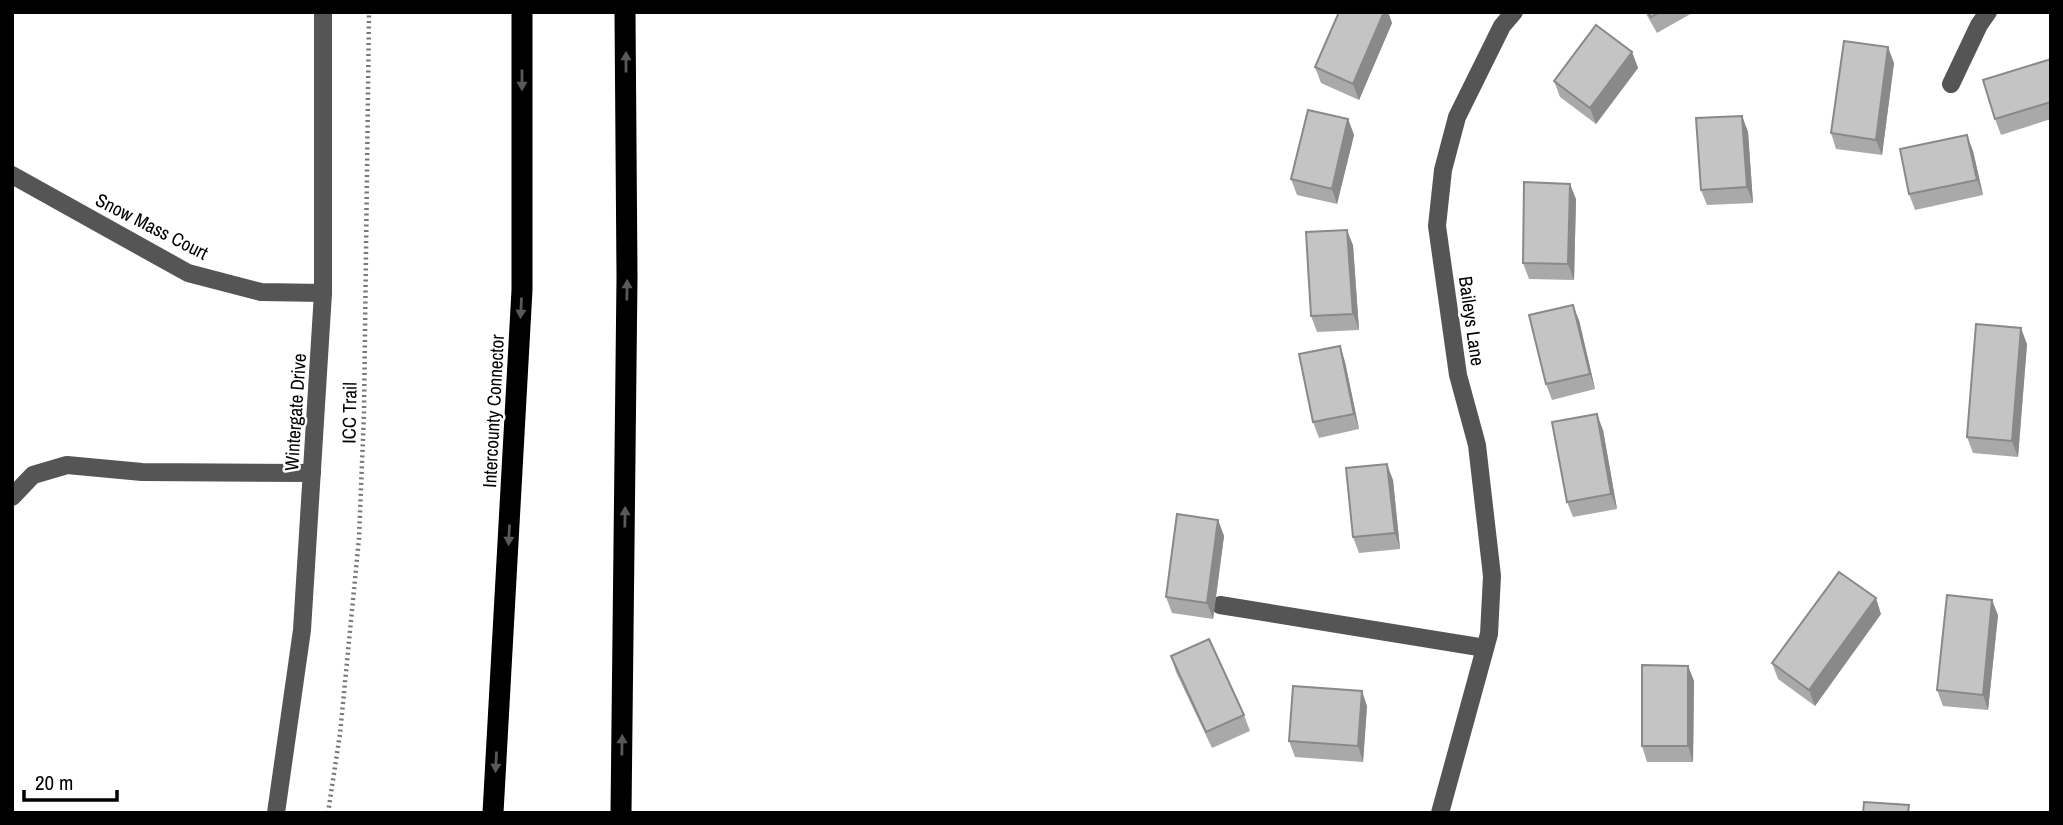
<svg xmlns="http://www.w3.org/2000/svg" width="2063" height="825" font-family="'Archivo Narrow',sans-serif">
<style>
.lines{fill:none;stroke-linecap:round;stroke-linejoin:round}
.path{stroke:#777;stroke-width:4.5;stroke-dasharray:2 3.5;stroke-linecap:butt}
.minor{stroke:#555;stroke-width:18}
.highway{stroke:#000;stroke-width:21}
.wall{fill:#a9a9a9}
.shaded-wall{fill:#898989}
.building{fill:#c4c4c4;stroke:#898989;stroke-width:2}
.oneway{fill:#595959}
.labels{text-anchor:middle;stroke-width:5;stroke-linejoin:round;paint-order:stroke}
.street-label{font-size:19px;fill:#000;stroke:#fff}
</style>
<rect width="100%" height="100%" fill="#fff"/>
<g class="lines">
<polyline class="path" points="328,813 340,734 359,538 364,413 369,12"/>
<g class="minor">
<polyline points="1951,84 1979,25 1988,12"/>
<polyline points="12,175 188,273 261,292 323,293"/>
<polyline points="12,497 33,475 67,465 142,472 312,473"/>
<polyline points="1220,605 1485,648"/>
<polyline points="276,813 302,630 323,293 323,12"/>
<polyline points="1440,813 1489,634 1492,576 1477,445 1458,375 1437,226 1443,170 1457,117 1502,26 1514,12"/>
</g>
<g class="highway">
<polyline points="493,813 522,290 522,12"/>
<polyline points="621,813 627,277 625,12"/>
</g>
</g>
<g class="wall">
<polygon points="1384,12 1388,12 1392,23 1359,100 1321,83 1315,67"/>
<polygon points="1645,12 1694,12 1657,33"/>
<polygon points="1632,52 1638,68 1596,124 1560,97 1554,81"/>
<polygon points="2051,59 2051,119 2001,135 1995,119"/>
<polygon points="1894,63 1882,155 1836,149 1831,133"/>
<polygon points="1742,116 1748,132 1753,203 1707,205 1701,190"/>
<polygon points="1348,119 1354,135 1337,204 1297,195 1291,179"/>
<polygon points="1973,151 1983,195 1915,210 1909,194"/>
<polygon points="1576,199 1574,280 1529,279 1523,263"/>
<polygon points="1353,245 1359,330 1317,332 1311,316"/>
<polygon points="1579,320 1595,389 1552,400 1546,384"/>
<polygon points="2027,344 2018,457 1973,453 1967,437"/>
<polygon points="1340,346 1345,362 1359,429 1319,438 1313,422"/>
<polygon points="1603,430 1617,509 1573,517 1567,502"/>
<polygon points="1393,480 1400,549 1359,553 1353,537"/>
<polygon points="1218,520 1224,536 1213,619 1172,613 1166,597"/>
<polygon points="1881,614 1815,706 1778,679 1772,663"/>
<polygon points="1998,615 1988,710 1943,706 1937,690"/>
<polygon points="1171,656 1244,715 1250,731 1212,748 1176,672"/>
<polygon points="1688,666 1694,681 1693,762 1647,762 1642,746"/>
<polygon points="1367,706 1363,762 1295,757 1289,741"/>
</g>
<g class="shaded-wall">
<polygon points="1384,12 1388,12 1392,23 1359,100 1353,84"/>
<polygon points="1888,47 1894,63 1882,155 1876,140"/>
<polygon points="1632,52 1638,68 1596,124 1590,108"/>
<polygon points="1742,116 1748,132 1753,203 1747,187"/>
<polygon points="1348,119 1354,135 1337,204 1332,189"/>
<polygon points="1967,135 1973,151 1983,195 1977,180"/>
<polygon points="1570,184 1576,199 1574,280 1568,264"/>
<polygon points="1347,230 1353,245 1359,330 1353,314"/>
<polygon points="1573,305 1579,320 1595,389 1590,374"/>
<polygon points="2021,328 2027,344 2018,457 2012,441"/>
<polygon points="1340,346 1345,362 1359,429 1354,414"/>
<polygon points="1597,414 1603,430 1617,509 1611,494"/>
<polygon points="1387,464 1393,480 1400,549 1395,533"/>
<polygon points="1218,520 1224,536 1213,619 1207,603"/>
<polygon points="1876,598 1881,614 1815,706 1809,690"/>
<polygon points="1992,600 1998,615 1988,710 1983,695"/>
<polygon points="1688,666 1694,681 1693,762 1688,746"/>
<polygon points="1362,691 1367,706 1363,762 1358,746"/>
</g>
<g class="building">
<polygon points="1339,12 1384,12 1353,84 1315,67"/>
<polygon points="1648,12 1660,12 1651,17"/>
<polygon points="1596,25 1632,52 1590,108 1554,81"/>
<polygon points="1844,41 1888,47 1876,140 1831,133"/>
<polygon points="2051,59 2051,102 1995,119 1983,80"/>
<polygon points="1308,110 1348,119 1332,189 1291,179"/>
<polygon points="1742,116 1747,187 1701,190 1696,118"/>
<polygon points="1967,135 1977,180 1909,194 1900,149"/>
<polygon points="1524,182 1570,184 1568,264 1523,263"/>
<polygon points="1347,230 1353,314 1311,316 1306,232"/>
<polygon points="1573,305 1590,374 1546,384 1529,315"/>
<polygon points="1976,324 2021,328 2012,441 1967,437"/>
<polygon points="1340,346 1354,414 1313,422 1299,354"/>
<polygon points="1597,414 1611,494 1567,502 1552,422"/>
<polygon points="1387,464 1395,533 1353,537 1346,468"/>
<polygon points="1177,514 1218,520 1207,603 1166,597"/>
<polygon points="1839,572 1876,598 1809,690 1772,663"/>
<polygon points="1947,595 1992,600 1983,695 1937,690"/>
<polygon points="1209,639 1244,715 1206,732 1171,656"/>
<polygon points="1642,665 1688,666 1688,746 1642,746"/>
<polygon points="1293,686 1362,691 1358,746 1289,741"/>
<polygon points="1864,802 1909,805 1908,813 1863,813"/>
</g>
<defs><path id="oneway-solid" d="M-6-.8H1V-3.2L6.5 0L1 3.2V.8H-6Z" transform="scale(1.75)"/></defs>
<g class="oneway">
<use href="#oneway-solid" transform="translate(626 62) rotate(-90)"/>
<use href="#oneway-solid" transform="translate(522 80) rotate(90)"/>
<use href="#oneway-solid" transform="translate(627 290) rotate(-89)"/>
<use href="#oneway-solid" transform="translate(521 308) rotate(93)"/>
<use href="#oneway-solid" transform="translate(625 517) rotate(-89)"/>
<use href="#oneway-solid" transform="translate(509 535) rotate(93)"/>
<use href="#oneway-solid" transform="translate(622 745) rotate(-89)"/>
<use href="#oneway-solid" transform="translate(496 762) rotate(93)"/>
</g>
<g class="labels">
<g class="street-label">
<text transform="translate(152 226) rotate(27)" y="7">Snow Mass Court</text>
<text transform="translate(1472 321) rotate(82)" y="7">Baileys Lane</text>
<text transform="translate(493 411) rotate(-87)" y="7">Intercounty Connector</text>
<text transform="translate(295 412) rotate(-86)" y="7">Wintergate Drive</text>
<text transform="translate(349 413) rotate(-89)" y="7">ICC Trail</text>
</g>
</g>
<rect width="2063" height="825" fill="none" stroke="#000000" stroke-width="28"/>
<path d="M24 790v10h93v-10" fill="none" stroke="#000000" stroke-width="3.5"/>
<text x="35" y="790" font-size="21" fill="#000000" stroke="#ffffff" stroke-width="5" paint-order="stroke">20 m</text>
</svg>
